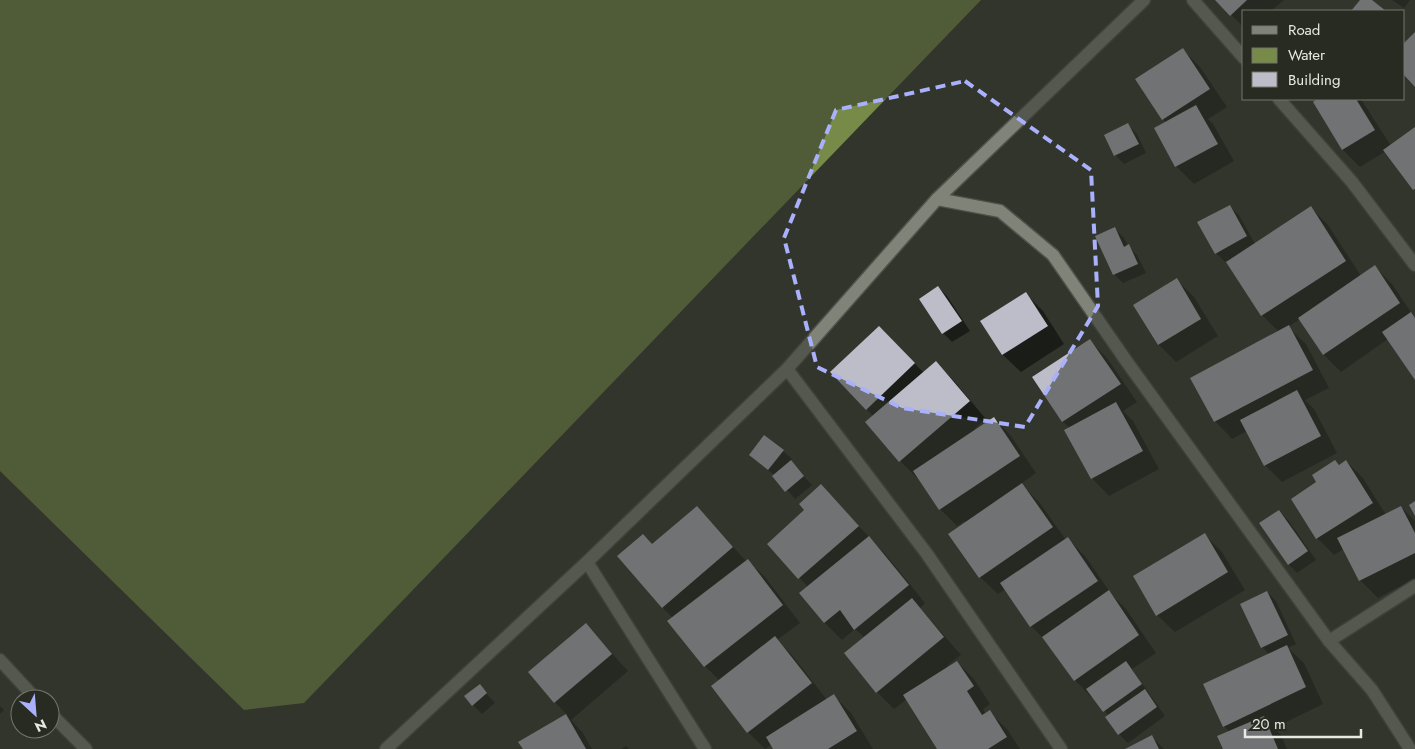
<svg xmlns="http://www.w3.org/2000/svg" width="1415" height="749" font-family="Jost,sans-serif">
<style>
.water{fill:#778a48}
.shadow{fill:#0007}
.building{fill:#bcbdc9}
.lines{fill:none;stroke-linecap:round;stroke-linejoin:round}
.minor-casing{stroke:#4f514a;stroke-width:15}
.minor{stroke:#7f8378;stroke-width:12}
.marked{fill:none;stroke:#a9b0fc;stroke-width:4;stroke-dasharray:10 6;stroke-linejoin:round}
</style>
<rect width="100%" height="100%" fill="#32352c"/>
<polygon class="water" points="0,0 981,0 304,703 244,710 0,471"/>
<g class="shadow">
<polygon points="1217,0 1284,0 1271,11 1244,11 1244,28"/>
<polygon points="1392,0 1410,0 1404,8"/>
<polygon points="1183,50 1200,67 1227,107 1208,119 1213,124 1234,161 1194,184 1176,166 1155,129 1166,123 1137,80"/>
<polygon points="1320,99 1361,99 1391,146 1415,128 1415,190 1386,151 1360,167 1343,150 1314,102"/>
<polygon points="1128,125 1137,134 1146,153 1124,164 1115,155"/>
<polygon points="1230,207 1239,215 1255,244 1311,208 1328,225 1361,276 1375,267 1392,284 1415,318 1415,378 1388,339 1341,372 1324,355 1300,319 1288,327 1306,344 1329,388 1305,400 1314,409 1337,453 1282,482 1265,465 1247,431 1232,439 1215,421 1279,332 1262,315 1227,261 1225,262 1216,253"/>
<polygon points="1115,229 1124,238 1128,246 1137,255 1146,273 1123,283 1114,274"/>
<polygon points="1177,280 1194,297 1218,336 1176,362 1159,345 1134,305"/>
<polygon points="938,287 947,296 970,331 952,342 943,333"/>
<polygon points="1025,293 1043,311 1064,344 1021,372 1003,355 981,322"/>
<polygon points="879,327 924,373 936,363 953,380 986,419 974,429 976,431 994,418 1011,436 1036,473 1021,484 1039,502 1066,540 1068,539 1085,556 1112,595 1126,609 1156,653 1132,669 1165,716 1128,743 1119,734 1109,716 1093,697 1092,698 1075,680 1048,643 1031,626 1006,589 998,594 980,577 950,534 966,523 965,521 957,526 940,509 918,477 917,478 900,461 874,417 832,372"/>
<polygon points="1090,341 1107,358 1137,402 1123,411 1133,421 1159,469 1109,496 1092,478 1070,428 1063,422 1034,378"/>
<polygon points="783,451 792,459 790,462 812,485 795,499 774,475 751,455"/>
<polygon points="1335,461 1340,465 1346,461 1363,478 1386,515 1401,507 1415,521 1415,579 1378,598 1360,580 1344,549 1334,555 1317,538 1318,482"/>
<polygon points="821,486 886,555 925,603 920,608 961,655 947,666 948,668 957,662 974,679 990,704 983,709 986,714 989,712 1007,729 1020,749 939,749 907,699 894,709 877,692 846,654 865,638 855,629 842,640 824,622 808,587 768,544 806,510"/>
<polygon points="697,507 746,561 747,560 765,577 800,623 777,640 792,655 827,700 834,696 851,713 873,749 775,749 772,744 765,749 748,732 720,681 705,666 673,618 662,607 653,545"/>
<polygon points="1279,511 1288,520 1316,560 1297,573 1289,565"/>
<polygon points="1205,535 1222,552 1245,590 1175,632 1157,615"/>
<polygon points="1267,592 1276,601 1296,644 1288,648 1304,663 1323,704 1274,728 1281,735 1287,749 1224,749 1230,732 1224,726 1269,654 1262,647"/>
<polygon points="586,625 628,671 571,720 583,733 592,749 524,749 520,742 567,715 555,702"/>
<polygon points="479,685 495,703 482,714 473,705"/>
<polygon points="0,706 4,710 0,714"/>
<polygon points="1152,737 1164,749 1128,749"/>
<polygon points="626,746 629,749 621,749"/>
</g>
<g class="building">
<polygon points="1215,0 1247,0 1230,16"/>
<polygon points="1360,0 1372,0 1386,11 1351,11"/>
<polygon points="1415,32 1415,87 1404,75 1404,43"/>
<polygon points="1183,48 1210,89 1162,120 1135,79"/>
<polygon points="1317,99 1356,99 1375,130 1342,150 1313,102"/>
<polygon points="1196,105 1218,144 1175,167 1154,128"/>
<polygon points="1128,123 1139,144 1114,156 1104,135"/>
<polygon points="1415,127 1415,189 1413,190 1383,150"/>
<polygon points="1230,205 1247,236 1215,254 1197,222"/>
<polygon points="1311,206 1346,261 1261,316 1226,262"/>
<polygon points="1115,227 1124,247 1129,244 1138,264 1113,275 1095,236"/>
<polygon points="1375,265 1400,303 1323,355 1298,318"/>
<polygon points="1177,278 1201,319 1158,345 1133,305"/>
<polygon points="938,286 962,321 942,334 919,299"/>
<polygon points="1026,292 1048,326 1002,355 980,321"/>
<polygon points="1411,312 1415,318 1415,380 1382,332"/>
<polygon points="1289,325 1313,370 1214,422 1190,378"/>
<polygon points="879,326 915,363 866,410 830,372"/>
<polygon points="1090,339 1121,384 1062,422 1032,377"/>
<polygon points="936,361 970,401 899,462 865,422"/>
<polygon points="1297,390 1321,436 1264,466 1240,420"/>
<polygon points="1116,402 1143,451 1091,479 1064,430"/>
<polygon points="994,417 1020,456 939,510 913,471"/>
<polygon points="764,435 784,450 768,470 749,455"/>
<polygon points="791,460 804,476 785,492 772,476"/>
<polygon points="1335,460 1339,465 1346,460 1373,503 1316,539 1291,499 1316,482 1312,475"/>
<polygon points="1022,483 1053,527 979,578 948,534"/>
<polygon points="821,484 859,526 798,579 767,544 804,510 799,504"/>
<polygon points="1415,501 1415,516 1409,505"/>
<polygon points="697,506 733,547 662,608 617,556 643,534 652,544"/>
<polygon points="1401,506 1415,533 1415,553 1359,581 1337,538"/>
<polygon points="1279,510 1308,551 1288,565 1259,523"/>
<polygon points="1205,533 1228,572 1156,616 1133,576"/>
<polygon points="869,536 909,585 854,630 840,610 824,623 799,593"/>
<polygon points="1068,537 1098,581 1030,627 1000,583"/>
<polygon points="748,559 783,605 704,667 667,621"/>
<polygon points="1109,590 1139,635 1074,681 1042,637"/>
<polygon points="1267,591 1288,635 1261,648 1240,604"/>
<polygon points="912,598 944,637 876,693 844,653"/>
<polygon points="586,623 612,654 554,703 528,672"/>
<polygon points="775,636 812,683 747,733 711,686"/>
<polygon points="1287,645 1306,687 1223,727 1203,684"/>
<polygon points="957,661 974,686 967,691 982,715 990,710 1007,737 988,749 937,749 903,695"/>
<polygon points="1126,661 1142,684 1103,712 1086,689"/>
<polygon points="480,684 487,693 472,706 464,696"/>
<polygon points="1145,689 1157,707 1118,735 1105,717"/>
<polygon points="834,694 857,731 828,749 773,749 766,737"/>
<polygon points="566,714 586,749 523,749 518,742"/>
<polygon points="1264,716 1278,749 1223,749 1217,736"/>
<polygon points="1152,735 1159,749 1125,749"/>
</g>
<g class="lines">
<g class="minor-casing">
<g id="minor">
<polyline points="1193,0 1244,58"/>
<polyline points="1279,99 1352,182 1415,265"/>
<polyline points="937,199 1000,211 1053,255 1127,362 1329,641 1372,690 1410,749"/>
<polyline points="787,369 927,554 1061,749"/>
<polyline points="587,562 705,749"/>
<polyline points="1329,641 1415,586"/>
<polyline points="0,660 36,699"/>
<polyline points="50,713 86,749"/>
<polyline points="386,749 587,562 787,369 937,199 1144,0"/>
</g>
</g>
<use href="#minor" class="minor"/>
</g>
<path d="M0 0H1415V749H0ZM965,81l126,89 7,136 -73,121 -123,-19 -85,-41 -33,-129 52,-128z" fill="#32352c" fill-opacity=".55" fill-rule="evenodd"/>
<path class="marked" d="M965,81l126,89 7,136 -73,121 -123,-19 -85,-41 -33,-129 52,-128z"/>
<rect x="1242" y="10" width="162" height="90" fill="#282b22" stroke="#74776f"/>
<rect x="1252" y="26" width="25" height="8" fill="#7f8378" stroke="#74776f"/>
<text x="1288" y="35" font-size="15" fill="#e7e9e3">Road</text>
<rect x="1252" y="48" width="25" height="15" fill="#778a48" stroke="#74776f"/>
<text x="1288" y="60" font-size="15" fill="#e7e9e3">Water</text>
<rect x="1252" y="72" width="25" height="15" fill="#bcbdc9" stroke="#74776f"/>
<text x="1288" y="85" font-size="15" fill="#e7e9e3">Building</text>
<g transform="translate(35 714) rotate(154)"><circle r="24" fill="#282b22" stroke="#74776f"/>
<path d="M0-4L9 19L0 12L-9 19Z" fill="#a9b0fc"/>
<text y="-8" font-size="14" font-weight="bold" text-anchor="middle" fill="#e7e9e3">N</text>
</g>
<path d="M1245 729v8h116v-8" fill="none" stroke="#e7e9e3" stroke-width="2.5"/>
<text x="1252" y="729" font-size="15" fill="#e7e9e3" stroke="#282b22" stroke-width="4" paint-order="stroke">20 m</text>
</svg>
